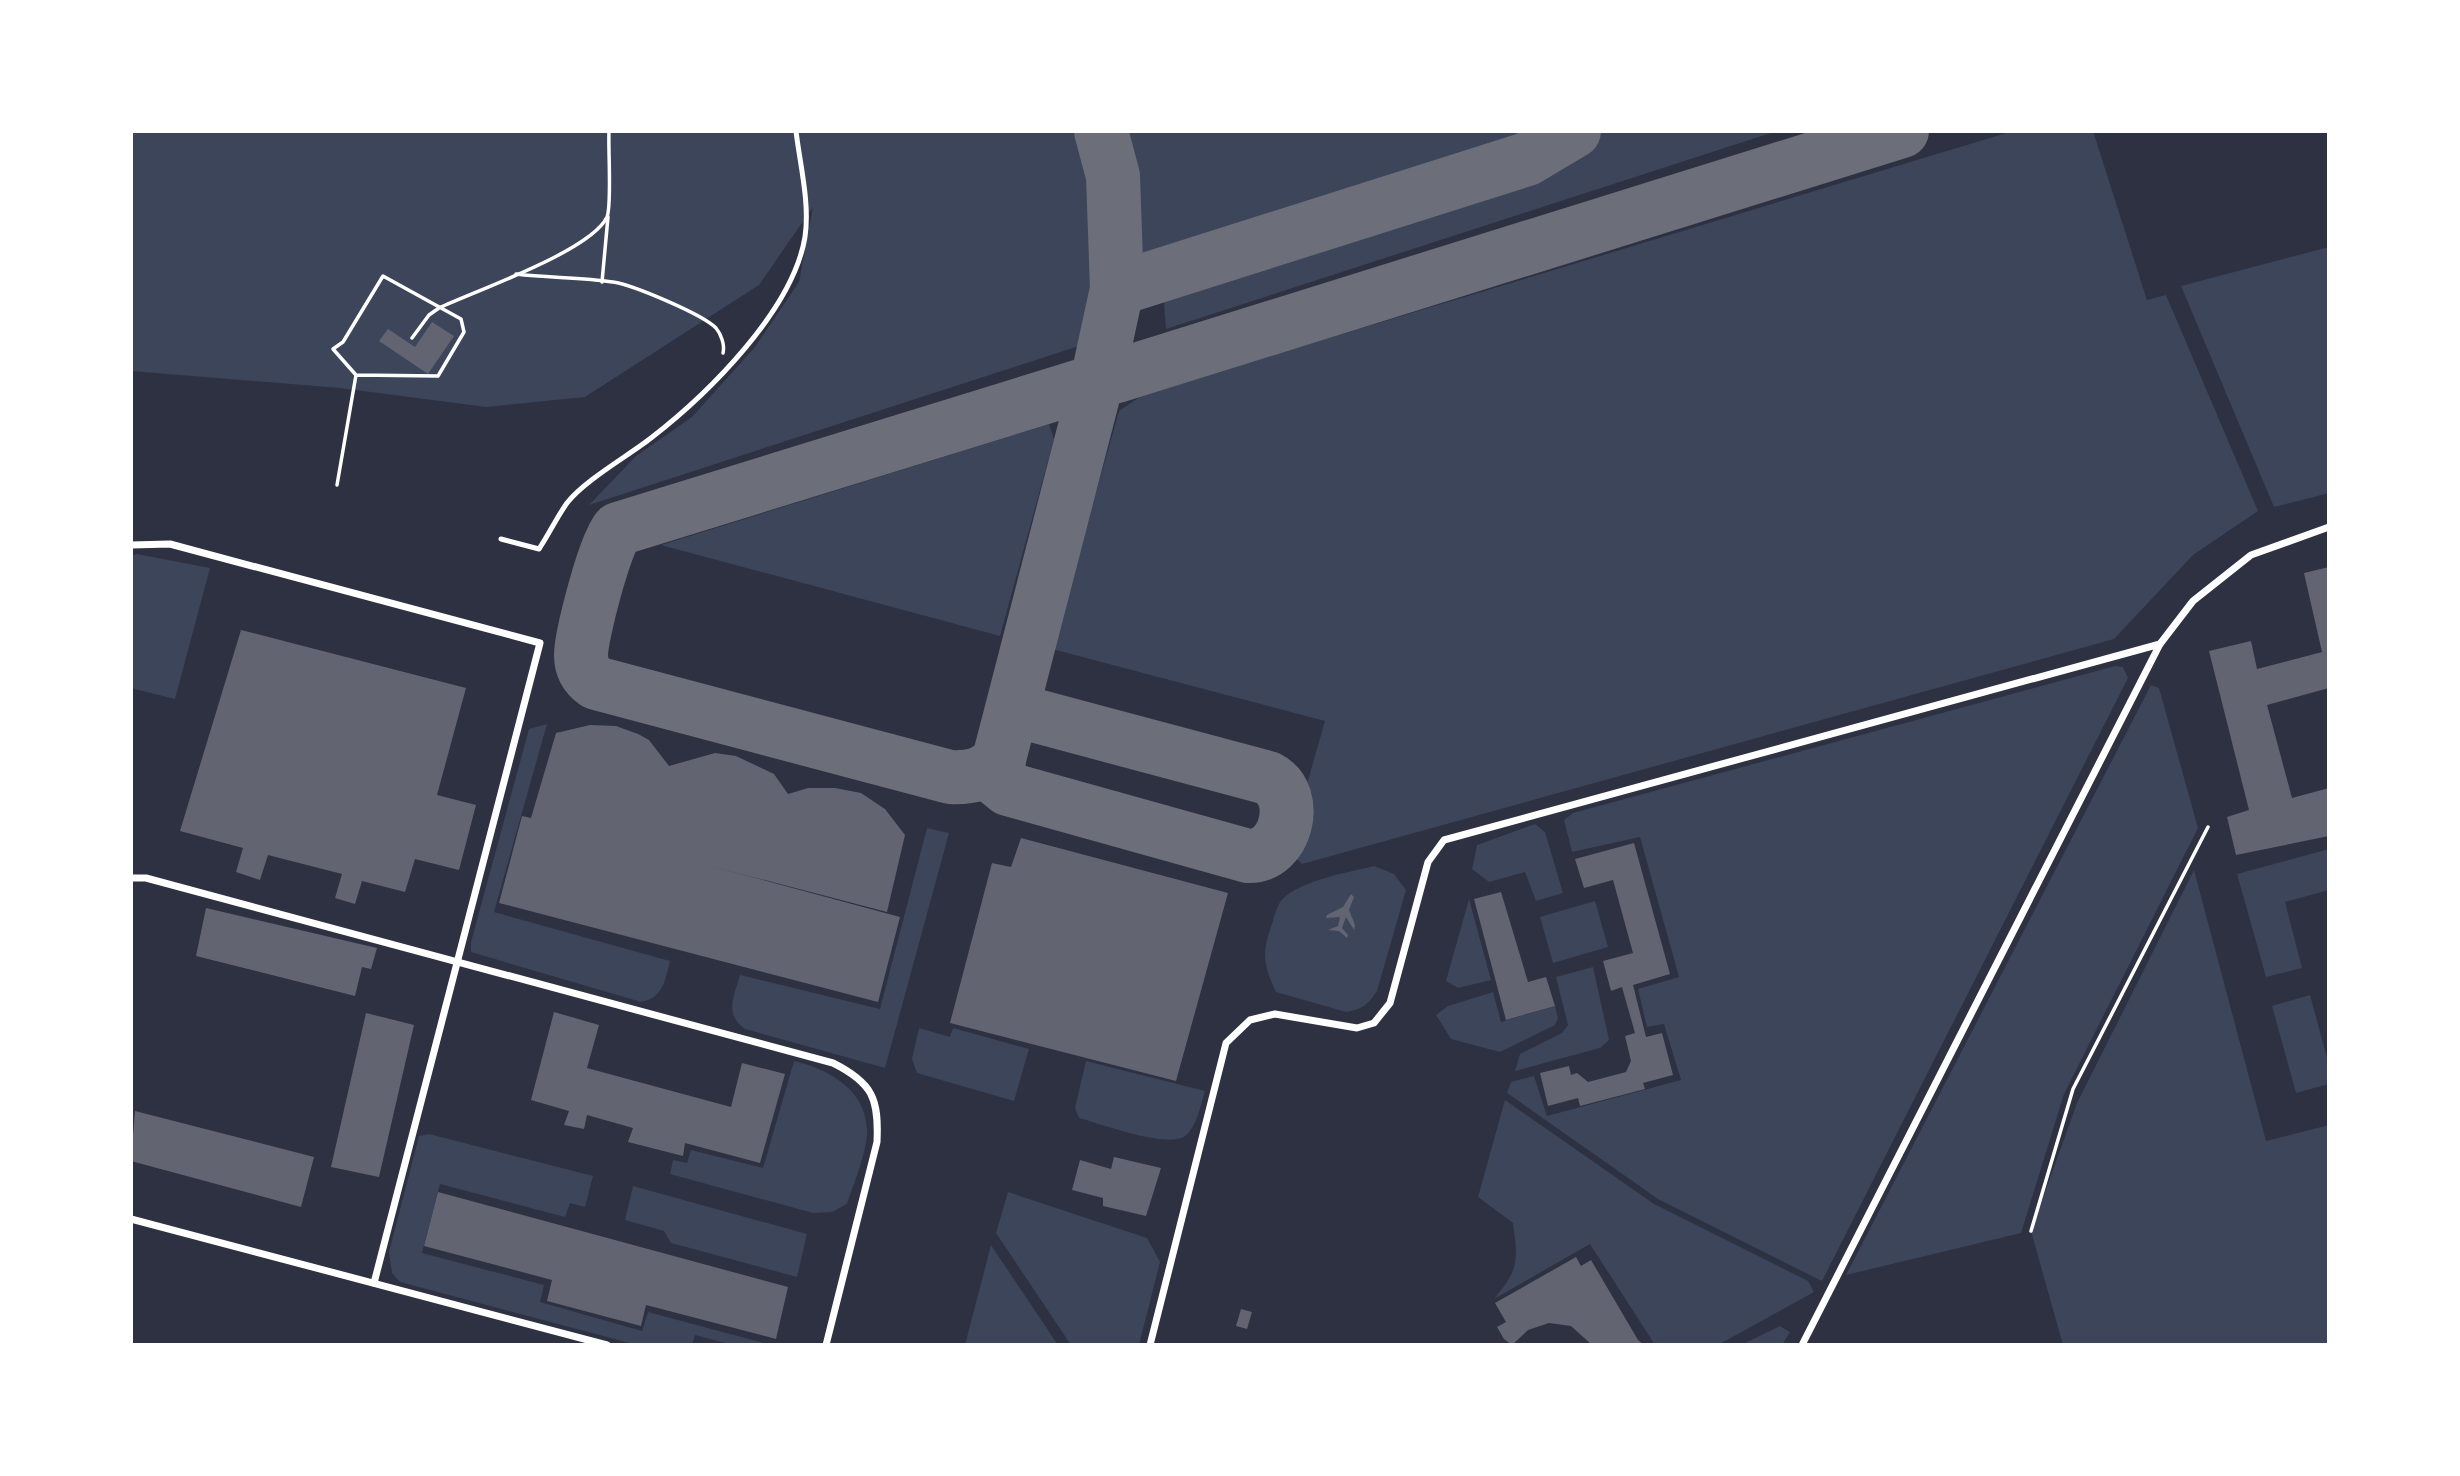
<svg xmlns="http://www.w3.org/2000/svg" width="2460" height="1476" font-family="Montserrat,sans-serif">
<style>
.green{fill:#3c4559}
.lines{fill:none;stroke-linecap:round;stroke-linejoin:round}
.taxiway{stroke:#6c6f7a;stroke-width:54}
.building{fill:#626471}
.path{stroke:#fff;stroke-width:3.5}
.service{stroke:#fff;stroke-width:5}
.minor{stroke:#fff;stroke-width:7}
</style>
<rect width="100%" height="100%" fill="#2d3142"/>
<g class="green">
<polygon points="131,131 1777,131 1166,329 1163,290 1091,297 1079,346 589,505 636,456 692,417 755,347 799,282 813,207 759,285 585,397 486,407 340,388 131,371"/>
<polygon points="2013,131 2093,131 2147,300 2166,295 2258,511 2193,555 2114,639 1302,864 1288,850 1325,721 1052,649 1119,411 1144,394"/>
<polygon points="2329,247 2329,493 2274,507 2181,286"/>
<polygon points="1049,424 1054,439 1000,636 661,545"/>
<polygon points="137,554 210,568 175,699 131,688 131,556"/>
<polygon points="2115,666 2123,667 2128,678 1822,1281 1658,1199 1507,1093 1511,1082 1534,1076 1547,1116 1681,1080 1664,1024 1647,1027 1638,989 1679,977 1640,837 1572,852 1564,820 1573,813"/>
<polygon points="2151,685 2159,688 2198,828 2064,1094 2021,1233 1846,1275"/>
<path d="M547,724l-53,188 176,49c-5,20 -7,37 -29,41l-170,-50v-10l58,-213z"/>
<polygon points="1535,824 1545,832 1563,893 1536,901 1525,872 1489,882 1472,869 1477,845"/>
<path d="M927,828l22,5 -64,235 -140,-39c-21,-15 -11,-32 -5,-54l140,34z"/>
<polygon points="2329,849 2329,890 2285,902 2302,968 2266,977 2237,874"/>
<path d="M1374,866l20,8 12,16 -29,101c-8,13 -16,19 -31,21l-70,-20c-11,-23 -15,-37 -6,-62 3,-9 5,-18 9,-26 12,-22 71,-32 95,-38z"/>
<polygon points="2194,870 2266,1141 2329,1125 2329,1345 2063,1345 2031,1231 2077,1103"/>
<polygon points="1469,899 1491,980 1458,988 1446,981"/>
<polygon points="1595,901 1608,947 1553,963 1540,917"/>
<polygon points="1593,967 1609,1040 1600,1048 1515,1071 1520,1054 1562,1033 1568,1025 1556,977"/>
<polygon points="1493,992 1501,1022 1555,1006 1558,1018 1555,1025 1500,1052 1451,1039 1436,1015 1448,1006"/>
<polygon points="2310,995 2329,1065 2329,1084 2296,1093 2272,1006"/>
<polygon points="919,1028 950,1037 953,1028 1029,1049 1014,1101 917,1073 912,1059"/>
<path d="M794,1061c34,8 72,28 73,69 1,20 -14,55 -20,74l-15,8 -19,1 -143,-39 3,-14 14,3 4,-13 72,18z"/>
<path d="M1086,1061l119,30c-4,13 -8,36 -20,45 -18,13 -83,-12 -106,-18l-4,-10z"/>
<path d="M1505,1100l149,104 154,77 6,11 -96,53h-63l-65,-101 -96,55c25,-30 24,-38 19,-76l-35,-26z"/>
<polygon points="429,1134 593,1176 585,1207 570,1203 565,1217 440,1184 422,1253 544,1285 540,1302 642,1331 648,1312 771,1345 733,1345 695,1335 692,1345 637,1345 400,1282 392,1273 389,1252 419,1136"/>
<polygon points="633,1186 807,1234 797,1277 671,1243 664,1231 625,1220"/>
<polygon points="1008,1192 1147,1238 1160,1262 1139,1345 1071,1345 996,1233"/>
<polygon points="991,1245 1058,1345 965,1345"/>
<polygon points="1780,1326 1790,1332 1782,1345 1741,1345"/>
</g>
<g class="lines">
<g class="taxiway">
<path d="M1101,131l12,45 4,113 -20,92 -98,378c-14,16 -28,19 -49,18l-354,-94c-10,-7 -15,-16 -15,-28 0,-19 25,-116 37,-126l479,-148 23,-6 782,-244"/>
<polyline points="1117,289 1527,159 1574,131"/>
<path d="M999,759l-2,21 11,9 240,67c38,2 54,-61 20,-78l-239,-64 -9,-5 -5,-10"/>
</g>
</g>
<g class="building">
<polygon points="432,322 454,336 428,374 379,341 388,329 415,347"/>
<polygon points="2329,567 2329,688 2267,705 2292,798 2329,788 2329,836 2236,855 2227,817 2249,810 2209,651 2251,641 2257,669 2322,652 2304,573"/>
<polygon points="241,630 466,688 437,795 476,805 459,870 415,859 405,892 362,881 355,904 335,898 342,874 268,855 260,880 236,872 243,848 180,831"/>
<polygon points="590,725 616,726 638,734 649,740 669,766 715,753 736,756 774,774 788,794 808,788 835,788 861,793 885,809 905,835 887,912 707,865 900,917 878,1002 499,903 522,816 531,818 556,733"/>
<polygon points="1021,838 1228,893 1176,1081 950,1023 992,863 1011,867"/>
<polygon points="1634,843 1670,974 1633,985 1646,1037 1662,1033 1673,1075 1643,1083 1645,1089 1580,1106 1578,1098 1548,1106 1540,1073 1569,1066 1571,1075 1577,1073 1588,1082 1626,1072 1631,1061 1625,1036 1635,1033 1622,987 1611,991 1603,961 1633,953 1613,880 1584,888 1575,859"/>
<polygon points="1501,892 1528,982 1546,977 1555,1006 1506,1020 1474,899"/>
<polygon points="1351,894 1354,897 1349,910 1355,925 1354,930 1346,917 1342,928 1348,935 1347,938 1339,931 1328,930 1338,926 1340,917 1326,918 1327,915 1343,907"/>
<polygon points="206,908 377,948 371,969 362,967 355,996 196,956"/>
<polygon points="554,1012 599,1025 587,1068 731,1107 742,1063 785,1074 760,1163 685,1143 683,1156 628,1142 633,1128 587,1115 584,1129 564,1125 569,1111 531,1100"/>
<polygon points="366,1013 414,1025 379,1177 331,1167"/>
<polygon points="135,1111 314,1157 301,1207 131,1161"/>
<polygon points="1114,1157 1161,1168 1146,1216 1103,1206 1103,1198 1072,1190 1080,1160 1111,1169"/>
<polygon points="438,1192 788,1287 776,1339 646,1305 641,1326 547,1301 552,1280 424,1246"/>
<polygon points="1576,1257 1581,1266 1591,1260 1638,1340 1644,1345 1592,1345 1571,1326 1549,1323 1528,1330 1512,1345 1504,1339 1497,1327 1506,1322 1495,1303"/>
<polygon points="1241,1309 1252,1312 1247,1329 1236,1326"/>
</g>
<g class="lines">
<g class="path">
<path d="M516,274c32,4 65,3 97,8 20,3 89,32 103,46 5,6 9,17 7,25"/>
<polyline points="602,282 608,217"/>
<path d="M412,338l17,-23 10,-7c38,-18 152,-57 168,-91 5,-12 1,-69 2,-86"/>
<polyline points="337,485 356,375 438,376 464,332 461,319 383,276 343,342 333,349 356,375"/>
<polyline points="2031,1231 2073,1089 2208,827"/>
</g>
<path class="service" d="M501,539l38,10c10,-15 18,-32 28,-46 18,-23 61,-47 84,-65 57,-44 142,-128 154,-201 5,-34 -5,-72 -9,-106"/>
<g class="minor">
<polyline points="131,545 170,544 540,643 374,1283"/>
<path d="M131,878h15l687,185c40,20 46,36 44,79l-51,203"/>
<polyline points="131,1219 607,1345"/>
<polyline points="1150,1345 1226,1043 1250,1020 1275,1014 1357,1028 1374,1023 1390,1003 1428,862 1444,840 2160,644"/>
<polyline points="1802,1345 2160,644 2193,601 2251,555 2329,527"/>
</g>
</g>
<rect width="2460" height="1476" fill="none" stroke="#ffffff" stroke-width="266"/>
</svg>
